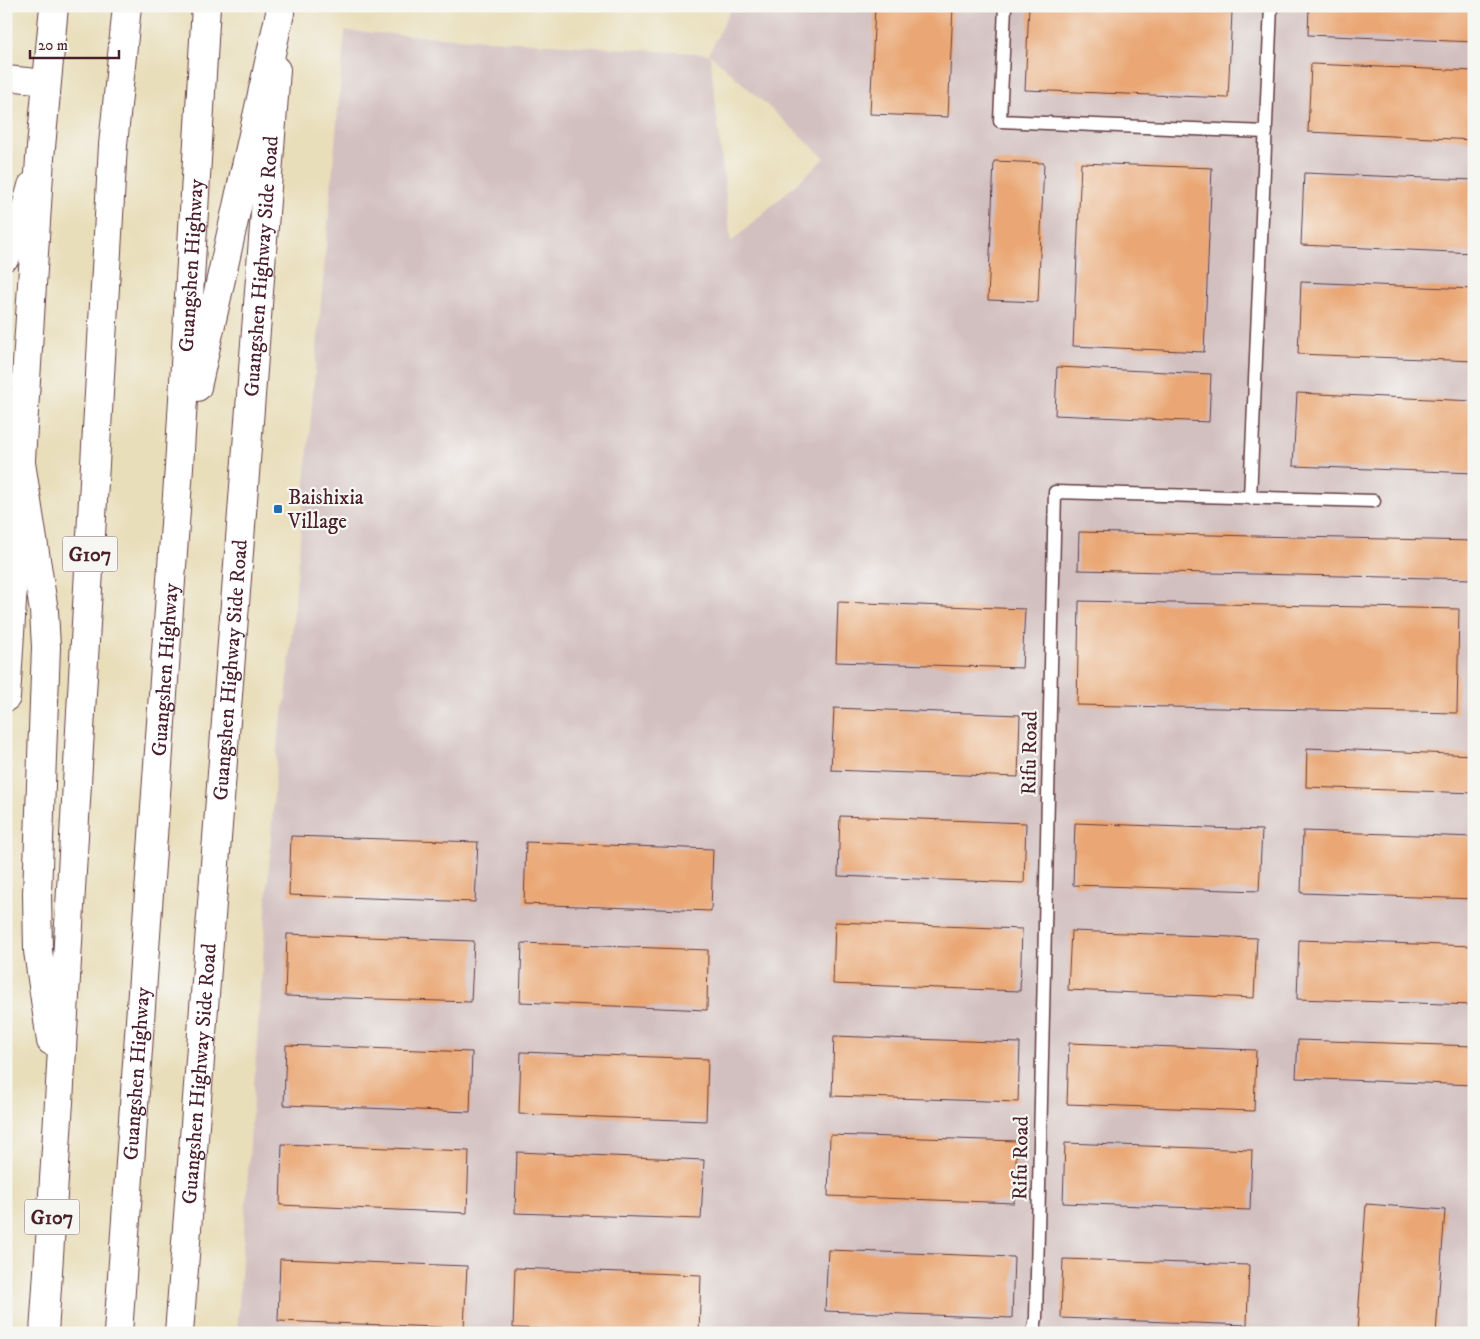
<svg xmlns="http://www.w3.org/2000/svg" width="1480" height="1339" font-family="'IM FELL DW Pica',serif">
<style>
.industrial{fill:#d2bfbf;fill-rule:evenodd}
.building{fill:#eaa774}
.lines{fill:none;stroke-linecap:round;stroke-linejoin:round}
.lane-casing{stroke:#623c40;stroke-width:15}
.street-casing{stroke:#623c40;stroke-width:26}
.secondary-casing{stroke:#623c40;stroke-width:30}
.primary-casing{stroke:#623c40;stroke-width:30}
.highway-casing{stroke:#623c40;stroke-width:30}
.lane{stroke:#fff;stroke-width:12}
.street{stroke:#fff;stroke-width:24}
.secondary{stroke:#fff;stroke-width:28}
.primary{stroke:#fff;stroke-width:28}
.highway{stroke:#fff;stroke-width:28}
.poi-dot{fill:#1f6fb2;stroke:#f6f6f2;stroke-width:2}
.labels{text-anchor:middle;stroke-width:4.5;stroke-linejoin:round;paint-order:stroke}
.shield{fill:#f6f6f2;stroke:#7e6067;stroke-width:1}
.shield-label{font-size:20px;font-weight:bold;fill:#4a1f2b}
.street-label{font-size:21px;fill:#4a1f2b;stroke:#f6f6f2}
.poi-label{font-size:21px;fill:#4a1f2b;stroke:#f6f6f2;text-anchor:start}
</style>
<rect width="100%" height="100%" fill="#f6f6f2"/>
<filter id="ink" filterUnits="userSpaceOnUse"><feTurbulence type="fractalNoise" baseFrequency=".02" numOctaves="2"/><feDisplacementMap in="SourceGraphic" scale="10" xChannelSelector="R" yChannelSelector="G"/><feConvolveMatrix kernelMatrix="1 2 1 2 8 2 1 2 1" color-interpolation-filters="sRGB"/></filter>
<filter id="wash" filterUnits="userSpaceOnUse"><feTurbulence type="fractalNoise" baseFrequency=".0096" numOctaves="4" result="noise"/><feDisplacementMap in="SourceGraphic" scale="20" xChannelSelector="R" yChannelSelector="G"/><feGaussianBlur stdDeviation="1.12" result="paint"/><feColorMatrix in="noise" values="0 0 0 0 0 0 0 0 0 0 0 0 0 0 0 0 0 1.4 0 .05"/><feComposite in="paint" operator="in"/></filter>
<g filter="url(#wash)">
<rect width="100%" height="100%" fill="#e9deba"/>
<path class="industrial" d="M732,6h742v1327h-1237l41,-598 8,-36 59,-668 364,23zM710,54l115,104 -94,84z"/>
<g id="blocks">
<g class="building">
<polygon points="875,6 953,6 948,117 870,114"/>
<polygon points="1029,6 1108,6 1232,12 1228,98 1025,90"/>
<polygon points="1309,6 1474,6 1474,42 1308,35"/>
<polygon points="1311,64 1474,71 1474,140 1308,132"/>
<polygon points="994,161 1044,163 1038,302 988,300"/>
<polygon points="1081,163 1212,168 1204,352 1073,346"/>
<polygon points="1304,173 1474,180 1474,253 1301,245"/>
<polygon points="1301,282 1474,289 1474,361 1298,354"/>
<polygon points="1057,367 1211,374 1209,422 1055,415"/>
<polygon points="1297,393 1474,401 1474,473 1293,466"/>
<polygon points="1079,532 1474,541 1474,579 1078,570"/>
<polygon points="1079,601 1459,609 1457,713 1077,705"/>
<polygon points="838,602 1025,609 1022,668 836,662"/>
<polygon points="834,708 1020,715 1018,777 831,770"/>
<polygon points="1307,748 1474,755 1474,793 1306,787"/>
<polygon points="840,816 1026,823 1024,883 838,876"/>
<polygon points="1075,823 1262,830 1259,891 1073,885"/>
<polygon points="1303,831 1474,837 1474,899 1301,893"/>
<polygon points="291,836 478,842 475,902 289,895"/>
<polygon points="526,842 713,849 711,911 524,904"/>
<polygon points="835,922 1022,929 1020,991 833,984"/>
<polygon points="1071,931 1257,938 1254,998 1068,990"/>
<polygon points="287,934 474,941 471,1002 285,996"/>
<polygon points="1299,940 1474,946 1474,1005 1297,999"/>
<polygon points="522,943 708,950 707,1010 520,1002"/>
<polygon points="834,1036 1020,1043 1018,1102 832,1096"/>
<polygon points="1298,1040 1474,1046 1474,1085 1296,1078"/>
<polygon points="1069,1043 1256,1050 1254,1111 1067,1104"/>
<polygon points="286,1045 472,1052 470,1112 284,1105"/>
<polygon points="521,1052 708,1059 706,1121 519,1114"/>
<polygon points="830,1135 1017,1141 1014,1203 828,1196"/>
<polygon points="1065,1143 1252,1150 1250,1210 1063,1203"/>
<polygon points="282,1144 469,1151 467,1213 280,1205"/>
<polygon points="517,1152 704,1160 701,1219 515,1213"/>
<polygon points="1366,1204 1445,1210 1436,1333 1357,1333"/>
<polygon points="828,1250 1014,1257 1012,1318 825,1311"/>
<polygon points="280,1259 467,1266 464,1328 278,1321"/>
<polygon points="1063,1259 1249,1265 1247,1325 1061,1318"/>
<polygon points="515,1268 701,1275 699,1333 513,1328"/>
</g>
</g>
</g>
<g filter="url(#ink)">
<use href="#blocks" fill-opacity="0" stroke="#623c40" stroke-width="1"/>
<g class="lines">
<g class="lane-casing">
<g id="lane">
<polyline points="1005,6 1000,121 1266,132"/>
<polyline points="1250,498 1271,6"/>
<polyline points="1033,1333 1036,1318 1055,492 1374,501"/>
</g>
</g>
<g class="street-casing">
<polyline id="street" points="6,78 47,82"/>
</g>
<g class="secondary-casing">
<g id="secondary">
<polyline points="6,256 20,229 32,186"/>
<polyline points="6,405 19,454"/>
</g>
</g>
<g class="primary-casing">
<g id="primary">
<polyline points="6,697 40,158 54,6"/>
<path id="s1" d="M179,1333l97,-1263"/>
</g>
</g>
<g class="highway-casing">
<g id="highway">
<polyline points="197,387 280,13"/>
<polyline points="21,463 44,611 46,647 37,894 38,951 51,1041"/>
<polyline points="44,1333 59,1102 113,145 127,6"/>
<path id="s2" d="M118,1333l61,-866 27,-461"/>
</g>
</g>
<use href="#lane" class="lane"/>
<use href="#street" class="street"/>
<use href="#secondary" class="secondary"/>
<use href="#primary" class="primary"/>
<use href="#highway" class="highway"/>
</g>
</g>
<rect class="poi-dot" x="273" y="504" width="10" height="10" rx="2.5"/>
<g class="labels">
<g class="shield">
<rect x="62.5" y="536.5" width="55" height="35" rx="4"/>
<rect x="24.5" y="1199.5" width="55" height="35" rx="4"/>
</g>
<g class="shield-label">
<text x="90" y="561">G107</text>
<text x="52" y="1224">G107</text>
</g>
<g class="street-label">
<text dy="7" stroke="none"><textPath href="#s2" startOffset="1070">Guangshen Highway</textPath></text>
<text dy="7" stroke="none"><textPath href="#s1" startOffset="1070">Guangshen Highway Side Road</textPath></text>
<text dy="7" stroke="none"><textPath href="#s1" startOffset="665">Guangshen Highway Side Road</textPath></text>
<text dy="7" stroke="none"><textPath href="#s2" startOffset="665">Guangshen Highway</textPath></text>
<text transform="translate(1029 753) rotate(-89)" y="7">Rifu Road</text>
<text dy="7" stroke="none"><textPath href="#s1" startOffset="260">Guangshen Highway Side Road</textPath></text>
<text dy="7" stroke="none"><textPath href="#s2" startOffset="260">Guangshen Highway</textPath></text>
<text transform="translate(1020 1158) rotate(-89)" y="7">Rifu Road</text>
</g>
<g class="poi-label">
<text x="288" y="504">Baishixia<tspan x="288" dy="24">Village</tspan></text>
</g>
</g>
<rect width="1480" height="1339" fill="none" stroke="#f6f6f2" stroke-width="25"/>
<path d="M30 50v8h89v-8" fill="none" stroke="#4a1f2b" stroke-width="2.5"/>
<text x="38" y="50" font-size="15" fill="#4a1f2b" stroke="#f6f6f2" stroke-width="4" paint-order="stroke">20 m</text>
</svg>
